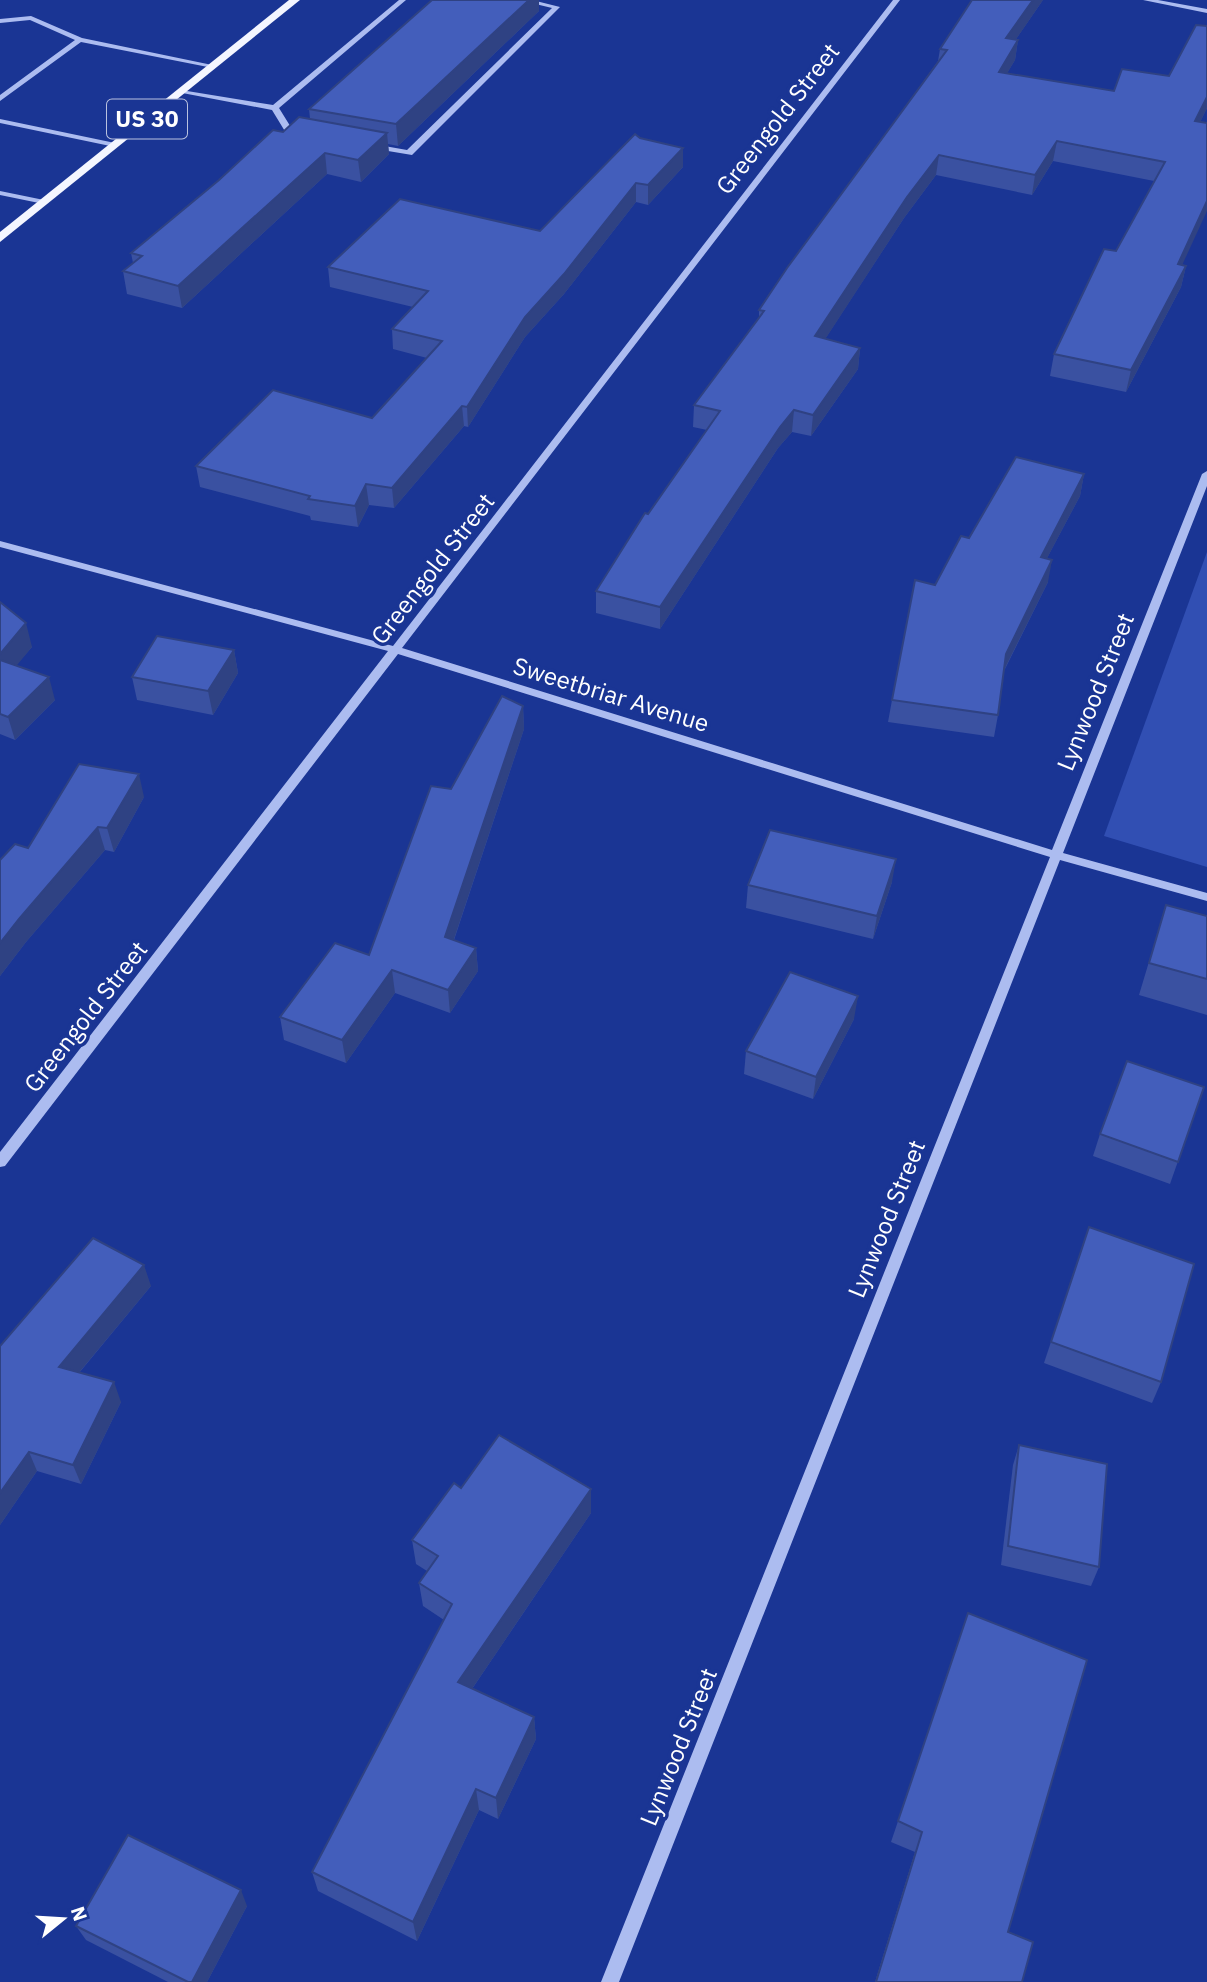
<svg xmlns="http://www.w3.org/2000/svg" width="1207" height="1982" font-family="'IBM Plex Sans',sans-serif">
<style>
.green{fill:#314fb3}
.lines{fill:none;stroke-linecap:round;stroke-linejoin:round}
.minor{fill:#acbcf0;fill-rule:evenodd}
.major{fill:#f4f6ff;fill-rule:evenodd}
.wall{fill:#3a51a1}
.shaded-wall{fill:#2f4283}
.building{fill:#435ebb;stroke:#2f4283;stroke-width:2}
.labels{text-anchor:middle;stroke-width:7;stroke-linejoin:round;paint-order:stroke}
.shield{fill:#1a3594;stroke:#bac2df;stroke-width:2}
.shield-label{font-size:23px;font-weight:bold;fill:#fff}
.street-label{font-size:24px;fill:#fff;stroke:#1a3594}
</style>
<rect width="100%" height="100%" fill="#1a3594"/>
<polygon class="green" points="1207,552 1207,867 1104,836"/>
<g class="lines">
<g class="minor">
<polygon points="399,0 406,0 279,108 292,129 303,131 303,135 286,133 272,110 177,92 181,90 273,105"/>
<polygon points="519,0 532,0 560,7 412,155 370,148 369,146 373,144 407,150 552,8"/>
<polygon points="893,0 900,0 402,648 1052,850 1202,474 1207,471 1207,486 1063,853 1207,893 1207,901 1060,860 619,1982 601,1982 1050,857 398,654 5,1166 0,1167 0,1152 388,651 0,547 0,541 393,646"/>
<polygon points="1143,0 1158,0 1207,9 1207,13"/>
<polygon points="31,16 82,38 217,66 213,68 81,42 0,101 0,95 75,40 30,20 0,23 0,19"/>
<polygon points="0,119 115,143 119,145 115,147 0,123"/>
<polygon points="0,191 44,200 48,202 44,204 0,195"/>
</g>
<polygon class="major" points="289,0 300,0 0,242 0,232"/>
</g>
<g class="wall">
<polygon points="432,0 539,0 539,11 398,146 388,144 389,154 361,182 327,174 182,308 127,294 123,271 133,263 131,253 283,132 310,119 309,109"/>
<polygon points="1043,0 1016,39 1018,40 1015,60 1007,73 1207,108 1200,122 1182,265 1186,266 1181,287 1126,392 1050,376 1054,354 1116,251 1154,181 1053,161 1032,195 936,175 904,218 825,339 860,348 858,369 811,436 792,432 778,448 660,629 596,613 596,591 707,430 693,427 694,405 759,318 759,310 938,61 940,49"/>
<polygon points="640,138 683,148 683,167 648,205 636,202 564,294 525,337 468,427 464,426 394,508 369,505 358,527 311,520 310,516 200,487 196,466 372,418 427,358 393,349 392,329 413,307 330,287 328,267 540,231"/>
<polygon points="1084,474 1080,496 1047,558 1048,582 1004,671 998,715 994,737 888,722 892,700 935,585 969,538"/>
<polygon points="0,602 32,647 16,665 55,700 15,740 0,734"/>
<polygon points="234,650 238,673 213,715 137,700 132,677"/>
<polygon points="523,706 524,729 454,940 476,948 478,971 450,1013 395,993 346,1063 284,1040 280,1017 369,955 451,789"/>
<polygon points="144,797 114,852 105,850 26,942 0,976 0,860"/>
<polygon points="892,882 873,939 746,908 748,885"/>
<polygon points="1166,905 1207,916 1207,1015 1139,995"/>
<polygon points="854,1019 813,1099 744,1074 746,1051"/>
<polygon points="1204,1087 1170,1184 1093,1156 1100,1134"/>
<polygon points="1089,1227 1161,1382 1152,1403 1044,1363"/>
<polygon points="151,1286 79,1373 121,1402 81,1484 37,1471 0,1525 0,1346"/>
<polygon points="1019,1445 1099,1567 1091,1586 1001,1565 1013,1465"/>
<polygon points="461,1488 591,1489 591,1513 472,1689 534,1717 536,1739 498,1819 479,1810 417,1941 318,1891 312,1872 444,1620 423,1606 419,1583 427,1571 416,1564 412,1540"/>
<polygon points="968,1613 1008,1932 1022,1982 875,1982 915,1852 891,1842"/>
<polygon points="247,1906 207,1982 168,1982 86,1940 76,1926"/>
</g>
<g class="shaded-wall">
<polygon points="529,0 539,0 539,11 398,146 396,124"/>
<polygon points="1033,0 1043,0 1003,58 1006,38"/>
<polygon points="1018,40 1015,60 996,92 999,72"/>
<polygon points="1207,97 1207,108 1191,141 1195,121"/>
<polygon points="387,133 389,154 361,182 358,160"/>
<polygon points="1057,141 1053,161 1032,195 1035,175"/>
<polygon points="683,148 683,167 648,205 648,185"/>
<polygon points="325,153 327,174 182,308 178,286"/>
<polygon points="939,155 936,175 904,218 813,358 815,336 907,197"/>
<polygon points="636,183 636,202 564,294 525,337 468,427 467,407 525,317"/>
<polygon points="1207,201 1207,211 1173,285 1178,264"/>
<polygon points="1186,266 1181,287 1126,392 1131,370"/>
<polygon points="860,348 858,369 811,436 813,415"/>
<polygon points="462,406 464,426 394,508 392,488"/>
<polygon points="794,410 792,432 778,448 660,629 660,607 780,427"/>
<polygon points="1084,474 1080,496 1036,579 1041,557"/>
<polygon points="366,484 369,505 358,527 355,506"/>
<polygon points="1052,560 1048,582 1001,676 1006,654"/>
<polygon points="26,623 32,647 3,682 0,672 0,654"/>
<polygon points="234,650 238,673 213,715 208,691"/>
<polygon points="49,677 55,700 15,740 8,717"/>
<polygon points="523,706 524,729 447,960 445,937"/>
<polygon points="139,774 144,797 114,852 107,828"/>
<polygon points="98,827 105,850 26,942 0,976 0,943 19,919"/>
<polygon points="896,859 892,882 873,939 877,916"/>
<polygon points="476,948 478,971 450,1013 448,990"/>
<polygon points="392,970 395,993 346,1063 342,1040"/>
<polygon points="858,996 854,1019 813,1099 816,1077"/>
<polygon points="144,1265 151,1286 67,1387 59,1367"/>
<polygon points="114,1382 121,1402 81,1484 73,1465"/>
<polygon points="29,1452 37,1471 0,1525 0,1493"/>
<polygon points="591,1489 591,1513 461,1705 458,1682"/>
<polygon points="534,1717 536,1739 498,1819 496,1798"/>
<polygon points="476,1789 479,1810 417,1941 413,1922"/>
<polygon points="241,1890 247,1906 207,1982 192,1982"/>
</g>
<g class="building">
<polygon points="432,0 529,0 396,124 309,109"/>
<polygon points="972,0 1033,0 1006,38 1018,40 999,72 1114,91 1122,69 1169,76 1196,25 1207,26 1207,97 1195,121 1207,123 1207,201 1178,264 1186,266 1131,370 1054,354 1104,249 1116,251 1165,162 1057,141 1035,175 939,155 907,197 815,336 860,348 813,415 794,410 780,427 660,607 596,591 645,513 648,514 720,411 694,405 764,311 759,310 787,268 947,50 940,49"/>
<polygon points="299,117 387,133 358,160 325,153 178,286 123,271 142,256 131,253 219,180 273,130 283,132"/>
<polygon points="635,134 640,138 683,148 648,185 636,183 564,274 525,317 467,407 462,406 392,488 366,484 355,506 308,499 310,496 196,466 273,390 372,418 442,341 392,329 428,291 328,267 400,199 540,231"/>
<polygon points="1016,457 1084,474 1041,557 1052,560 1006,654 998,715 892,700 915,580 935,585 961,536 969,538"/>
<polygon points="0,602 26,623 0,654"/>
<polygon points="157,636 234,650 208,691 132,677"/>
<polygon points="0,660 49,677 8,717 0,714"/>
<polygon points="502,696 523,706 445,937 476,948 448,990 392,970 342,1040 280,1017 335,943 369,955 431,786 451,789"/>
<polygon points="79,764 139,774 107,828 98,827 19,919 0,943 0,860 15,844 28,848"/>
<polygon points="770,830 896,859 877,916 748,885"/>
<polygon points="1166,905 1207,916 1207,979 1149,963"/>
<polygon points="790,972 858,996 816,1077 746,1051"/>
<polygon points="1127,1061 1204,1087 1178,1162 1100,1134"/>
<polygon points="1089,1227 1194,1264 1161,1382 1051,1342"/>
<polygon points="93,1238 144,1265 59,1367 114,1382 73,1465 29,1452 0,1493 0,1346"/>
<polygon points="499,1435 591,1489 458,1682 534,1717 496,1798 476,1789 413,1922 312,1872 452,1604 419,1583 438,1556 412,1540 454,1483 461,1488"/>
<polygon points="1019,1445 1107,1464 1099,1567 1008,1546"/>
<polygon points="968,1613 1087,1660 1008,1932 1033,1942 1022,1982 876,1982 922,1832 898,1821"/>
<polygon points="128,1835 241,1890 192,1982 188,1982 76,1926"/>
</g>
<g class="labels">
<rect class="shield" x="107" y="99.5" width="80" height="39" rx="5"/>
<g class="shield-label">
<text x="147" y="127">US 30</text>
</g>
<g class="street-label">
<text transform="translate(778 119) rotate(-52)" y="8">Greengold Street</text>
<text transform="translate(433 569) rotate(-52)" y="8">Greengold Street</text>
<text transform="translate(1096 692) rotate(-68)" y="8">Lynwood Street</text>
<text transform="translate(611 695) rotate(17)" y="8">Sweetbriar Avenue</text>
<text transform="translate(86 1017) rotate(-52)" y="8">Greengold Street</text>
<text transform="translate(887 1219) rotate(-68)" y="8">Lynwood Street</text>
<text transform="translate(679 1747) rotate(-68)" y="8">Lynwood Street</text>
</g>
</g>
<g transform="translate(63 1919) rotate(72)" stroke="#1a3594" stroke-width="5" paint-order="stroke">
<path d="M0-5L12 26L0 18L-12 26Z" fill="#ffffff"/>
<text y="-10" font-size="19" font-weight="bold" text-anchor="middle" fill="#ffffff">N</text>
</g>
</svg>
